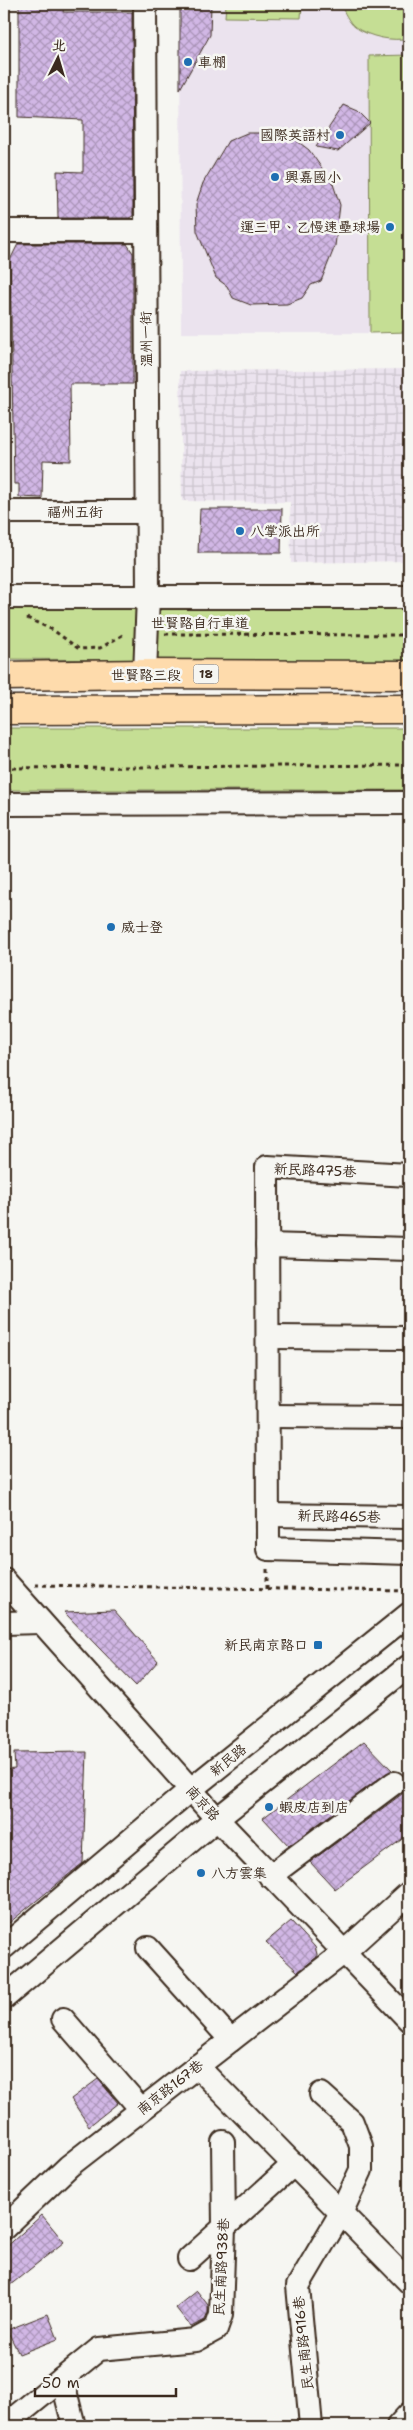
<svg xmlns="http://www.w3.org/2000/svg" width="413" height="2430" font-family="'Shantell Sans','LXGW WenKai TC',sans-serif">
<style>
.built{fill:#ebe3ee}
.industrial{fill:url(#industrial-grid)}
.grass{fill:#c5de94;stroke:#808459}
.building{fill:url(#building-cross-hatch);stroke:#3b2a1e}
.lines{fill:none;stroke-linecap:round;stroke-linejoin:round}
.minor-casing{stroke:#3b2a1e;stroke-width:26}
.major-casing{stroke:#3b2a1e;stroke-width:31}
.path{stroke:#3b2a1e;stroke-width:3;stroke-dasharray:4 4;stroke-linecap:butt}
.minor{stroke:#f6f6f2;stroke-width:22}
.major{stroke:#fedbac;stroke-width:28}
.poi-dot{fill:#1f6fb2;stroke:#f6f6f2;stroke-width:2}
.labels{text-anchor:middle;stroke-width:5;stroke-linejoin:round;paint-order:stroke}
.shield{fill:#f6f6f2;stroke:#73675e;stroke-width:1}
.shield-label{font-size:12px;font-weight:bold;fill:#3b2a1e}
.poi-label{font-size:14px;fill:#3b2a1e;stroke:#f6f6f2;text-anchor:start}
.street-label{font-size:14px;fill:#3b2a1e;stroke:#f6f6f2}
</style>
<defs>
<pattern id="industrial-grid" width="8" height="8" patternUnits="userSpaceOnUse" patternTransform="scale(1.25)"><rect width="8" height="8" fill="#ebe3ee"/><path d="M0 4h8M4 0v8" fill="none" stroke="#cac3cc"/></pattern>
<pattern id="building-cross-hatch" width="8" height="8" patternUnits="userSpaceOnUse" patternTransform="scale(1.25)"><rect width="8" height="8" fill="#d1b7e5"/><path d="M0 0l8 8M0 8l8-8" fill="none" stroke="#ab95b9"/></pattern>
</defs>
<rect width="100%" height="100%" fill="#f6f6f2"/>
<filter id="ink" filterUnits="userSpaceOnUse"><feTurbulence type="fractalNoise" baseFrequency=".02" numOctaves="2"/><feDisplacementMap in="SourceGraphic" scale="10" xChannelSelector="R" yChannelSelector="G"/><feConvolveMatrix kernelMatrix="1 2 1 2 8 2 1 2 1" color-interpolation-filters="sRGB"/></filter>
<g filter="url(#ink)">
<polygon class="built" points="180,4 409,4 409,55 369,57 370,333 181,333"/>
<polygon class="industrial" points="409,369 409,561 291,563 290,502 182,501 180,371"/>
<g class="grass">
<polygon points="226,4 302,4 301,18 225,17"/>
<path d="M340,4h69v34c-16,4 -40,-1 -54,-11 -6,-4 -11,-16 -15,-23z"/>
<polygon points="409,55 409,332 370,333 369,56"/>
<polygon points="4,605 409,608 409,662 4,659"/>
<rect x="4" y="728" width="405" height="62"/>
</g>
<g class="building">
<polygon points="19,4 64,4 63,12 132,12 133,216 129,218 58,218 57,171 83,172 83,120 19,117"/>
<polygon points="180,4 211,4 210,35 180,89"/>
<polygon points="344,105 358,111 370,123 338,151 316,147"/>
<polygon points="247,133 277,133 292,137 309,150 333,184 340,205 335,246 321,281 311,285 302,298 287,304 251,305 233,298 227,286 216,278 197,231 196,204 203,183 228,141"/>
<polygon points="18,244 127,244 133,253 133,384 70,384 71,461 43,460 42,498 19,497 19,484 14,484 10,260"/>
<polygon points="200,509 282,509 281,553 198,553"/>
<polygon points="114,1610 158,1661 136,1686 64,1612"/>
<polygon points="364,1741 392,1770 289,1846 263,1818"/>
<polygon points="87,1752 83,1863 4,1927 4,1770 15,1769 14,1753"/>
<polygon points="407,1784 409,1787 409,1834 335,1889 310,1862 402,1794"/>
<polygon points="291,1921 315,1947 317,1954 317,1957 298,1972 266,1942"/>
<polygon points="98,2079 118,2103 89,2126 71,2099"/>
<polygon points="42,2215 64,2242 4,2290 4,2249"/>
<polygon points="197,2291 208,2305 208,2313 205,2320 191,2327 176,2308"/>
<polygon points="48,2314 58,2339 19,2354 7,2330"/>
</g>
<g class="lines">
<g class="minor-casing">
<g id="minor">
<polyline points="145,4 148,596 145,674"/>
<polyline points="4,231 145,231"/>
<polyline points="4,512 147,512"/>
<polyline points="4,597 409,597"/>
<polyline points="4,804 409,803"/>
<polyline points="409,1175 267,1167 268,1549 409,1553"/>
<polyline points="267,1245 409,1249"/>
<polyline points="268,1337 409,1338"/>
<polyline points="269,1416 409,1417"/>
<polyline points="268,1515 409,1517"/>
<polyline points="4,1580 217,1819 409,2020"/>
<polyline points="4,1623 41,1622"/>
<polyline points="270,1876 394,1783"/>
<polyline points="4,1947 190,1790 409,1614"/>
<polyline points="148,1948 231,2040"/>
<polyline points="4,1998 217,1819 409,1666"/>
<polyline points="63,2019 141,2109"/>
<polyline points="197,2066 409,2282"/>
<polyline points="4,2228 69,2166 343,1953 409,1893"/>
<polyline points="189,2259 294,2164"/>
<polyline points="62,2379 74,2426"/>
<polyline points="4,2426 99,2349 196,2340 216,2329 221,2315 224,2227 223,2142"/>
<polyline points="311,2426 298,2286 341,2213 361,2170 361,2146 352,2122 321,2094"/>
<polyline points="398,2426 409,2414"/>
</g>
</g>
<g class="major-casing">
<g id="major">
<polyline points="4,676 145,674 409,675"/>
<polyline points="4,710 409,709"/>
</g>
</g>
<g class="path">
<polyline points="27,618 53,630 79,649 100,648 126,633"/>
<polyline points="165,634 409,635"/>
<polyline points="4,768 409,765"/>
<polyline points="35,1585 409,1591"/>
<polyline points="267,1589 267,1569"/>
</g>
<use href="#minor" class="minor"/>
<use href="#major" class="major"/>
</g>
</g>
<g class="poi-dot">
<circle cx="188" cy="62" r="5"/>
<circle cx="340" cy="135" r="5"/>
<circle cx="275" cy="177" r="5"/>
<circle cx="390" cy="227" r="5"/>
<circle cx="240" cy="531" r="5"/>
<circle cx="111" cy="927" r="5"/>
<rect x="313" y="1640" width="10" height="10" rx="2.5"/>
<circle cx="269" cy="1807" r="5"/>
<circle cx="201" cy="1873" r="5"/>
</g>
<g class="labels">
<rect class="shield" x="193.5" y="664.5" width="25" height="19" rx="4"/>
<g class="shield-label">
<text x="206" y="678">18</text>
</g>
<g class="poi-label">
<text x="198" y="67">車棚</text>
<text x="330" y="140" text-anchor="end">國際英語村</text>
<text x="285" y="182">興嘉國小</text>
<text x="380" y="232" text-anchor="end">運三甲、乙慢速壘球場</text>
<text x="250" y="536">八掌派出所</text>
<text x="121" y="932">威士登</text>
<text x="308" y="1650" text-anchor="end">新民南京路口</text>
<text x="279" y="1812">蝦皮店到店</text>
<text x="211" y="1878">八方雲集</text>
</g>
<g class="street-label">
<text transform="translate(146 339) rotate(-91)" y="5">溫州一街</text>
<text x="75" y="517">福州五街</text>
<text x="200" y="628">世賢路自行車道</text>
<text x="146" y="680">世賢路三段</text>
<text transform="translate(315 1170) rotate(2)" y="5">新民路475巷</text>
<text transform="translate(339 1516) rotate(1)" y="5">新民路465巷</text>
<text transform="translate(228 1760) rotate(-39)" y="5">新民路</text>
<text transform="translate(203 1803) rotate(48)" y="5">南京路</text>
<text transform="translate(170 2087) rotate(-38)" y="5">南京路167巷</text>
<text transform="translate(221 2267) rotate(-87)" y="5">民生南路938巷</text>
<text transform="translate(303 2343) rotate(-96)" y="5">民生南路916巷</text>
</g>
</g>
<rect width="413" height="2430" fill="none" stroke="#f6f6f2" stroke-width="20"/>
<rect x="10" y="10" width="393" height="2410" fill="none" stroke="#3b2a1e" stroke-width="2" filter="url(#ink)"/>
<g transform="translate(58 58) rotate(5)" stroke="#f6f6f2" stroke-width="4" paint-order="stroke">
<path d="M0-4L9 19L0 12L-9 19Z" fill="#3b2a1e"/>
<text y="-8" font-size="14" font-weight="bold" text-anchor="middle" fill="#3b2a1e">北</text>
</g>
<path d="M35 2388v8h141v-8" fill="none" stroke="#3b2a1e" stroke-width="2.5"/>
<text x="42" y="2388" font-size="15" fill="#3b2a1e" stroke="#f6f6f2" stroke-width="4" paint-order="stroke">50 m</text>
</svg>
